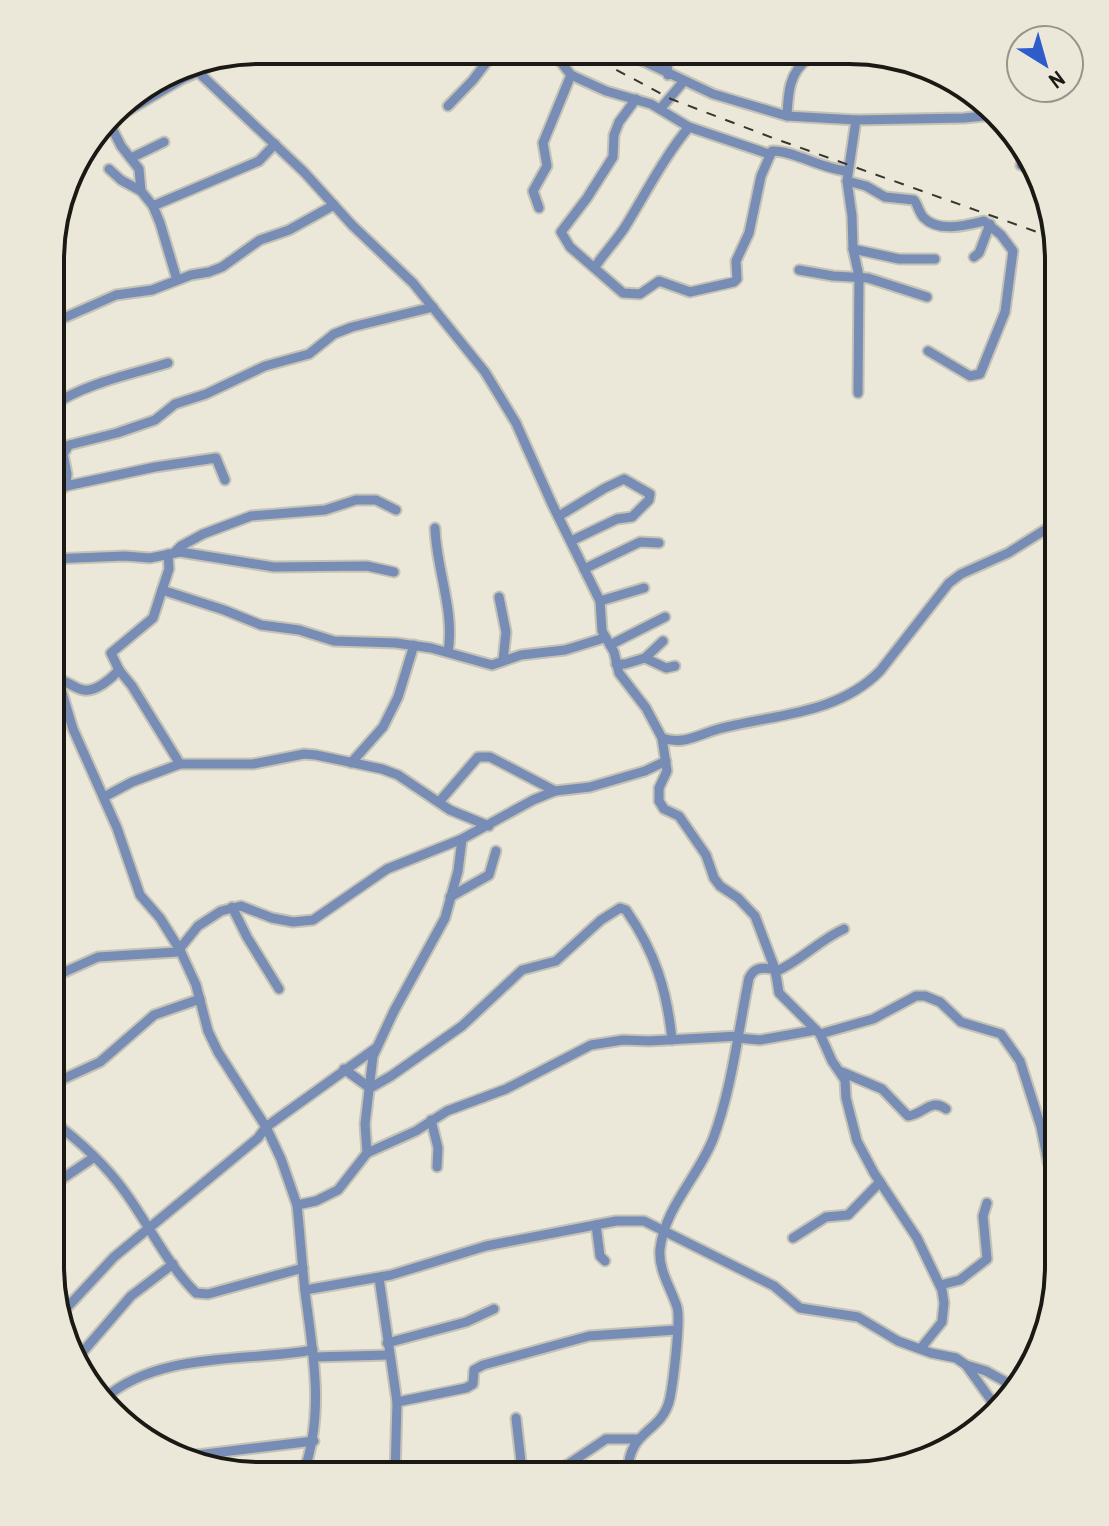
<svg xmlns="http://www.w3.org/2000/svg" width="1109" height="1526" font-family="'Archivo Narrow',sans-serif">
<style>
.lines{fill:none;stroke-linecap:round;stroke-linejoin:round}
.minor-casing{stroke:#c5c3b6;stroke-width:13}
.minor{stroke:#788db6;stroke-width:9}
.rail{stroke:#36352f;stroke-width:2;stroke-dasharray:10 10;stroke-linecap:butt}
.rim{fill:none;stroke:#1a1914;stroke-width:4}
</style>
<rect width="100%" height="100%" fill="#ebe8d9"/>
<g class="lines">
<g class="minor-casing">
<g id="minor">
<polyline points="534,51 560,61 571,75 606,91 651,104 689,127 769,154"/>
<polyline points="622,51 713,94 787,116 856,120 964,118 994,115"/>
<polyline points="190,63 198,72"/>
<polyline points="201,74 212,61 222,56"/>
<polyline points="668,75 667,64 677,51"/>
<path d="M636,99l-17,23 -5,13 -1,22 -26,41 -26,34 9,15 53,46 17,1 19,-13 31,11 44,-10 3,-3 -1,-18 13,-28 12,-57 11,-25c20,-1 50,18 75,20"/>
<polyline points="448,106 473,80 495,51"/>
<polyline points="661,108 684,81"/>
<path d="M787,116c1,-23 2,-44 22,-58"/>
<polyline points="856,120 847,181 852,216 853,249 859,276 858,393"/>
<polyline points="109,122 121,146 139,169 141,191 153,206 160,223 177,280"/>
<polyline points="102,126 182,79 198,72 304,172 352,225 413,283 485,372 516,423 552,504 600,601 602,631 614,652 619,673 646,708 662,738 667,771 659,788 659,801 664,809 679,816 706,855 714,878 720,886 738,898 755,916 775,969 779,993 820,1034 873,1019 916,996 925,996 940,1002 961,1022 1001,1034 1020,1061 1041,1127 1048,1162 1059,1185"/>
<polyline points="1023,150 1021,165 1036,170"/>
<polyline points="131,158 164,142"/>
<polyline points="109,169 121,180 141,191"/>
<path d="M847,181l19,5 19,11 29,3c4,5 5,13 10,18 15,15 43,7 60,3l17,14 12,16 -8,61 -25,62 -10,2 -42,-25"/>
<polyline points="153,206 259,161 275,144"/>
<polyline points="539,208 533,191 547,166 543,143 571,75"/>
<polyline points="853,249 899,259 935,259"/>
<polyline points="974,257 979,253 990,224"/>
<path d="M595,267c9,-14 21,-26 30,-40 21,-34 39,-70 64,-100"/>
<polyline points="799,270 833,276 868,278 927,297"/>
<polyline points="52,318 66,317 116,295 152,290 191,275 209,272 222,267 260,240 289,230 334,205"/>
<path d="M52,406c34,-23 77,-31 116,-43"/>
<polyline points="52,425 58,447 63,451"/>
<polyline points="66,486 155,467 216,458 225,480"/>
<polyline points="51,496 66,486 67,474 63,454 69,445 117,433 155,420 175,404 206,394 265,366 309,354 334,334 352,327 433,307"/>
<polyline points="559,516 605,488 624,479 650,494 649,500 632,517 617,519 571,541"/>
<path d="M435,528c1,40 20,83 13,124"/>
<polyline points="174,553 181,546 203,534 251,516 325,510 356,500 376,500 396,510"/>
<polyline points="168,554 169,569 162,590 224,610 261,625 299,630 334,641 396,643 431,648 492,665 521,655 565,650 604,638"/>
<polyline points="51,559 125,556 150,558 180,552 274,567 367,566 394,572"/>
<polyline points="584,569 640,542 659,543"/>
<polyline points="499,597 506,632 503,661"/>
<polyline points="600,601 644,588"/>
<polyline points="610,645 665,617"/>
<path d="M51,656l22,73 44,99 23,67 20,23 20,32 16,35 12,46 10,21 48,75 15,32 16,46c3,29 5,58 8,87 8,61 20,122 -2,182"/>
<polyline points="645,658 663,641"/>
<polyline points="616,664 625,664 645,658 666,668 675,666"/>
<polyline points="119,670 111,653 153,618 162,590"/>
<path d="M51,688l8,-8c9,1 16,9 25,10 12,2 28,-12 35,-20l13,16 48,78"/>
<path d="M662,738c20,7 34,-2 53,-8 56,-16 121,-14 165,-59l69,-88 12,-9 47,-21 51,-32"/>
<polyline points="351,763 383,727 398,697 414,645"/>
<polyline points="104,797 132,782 180,764 253,764 304,754 316,755 382,769 398,775 450,810 489,826"/>
<polyline points="439,802 478,757 490,757 555,791"/>
<polyline points="450,897 489,875 496,851"/>
<polyline points="232,907 247,937 279,989"/>
<path d="M775,972c26,-11 44,-32 69,-43"/>
<polyline points="51,978 98,957 177,952 198,926 221,911 241,906 272,918 293,922 313,920 387,869 462,839 533,800 555,791 590,787 645,771 666,761"/>
<polyline points="820,1034 832,1061 845,1080 846,1098 857,1141 874,1173 917,1238 942,1290 944,1303 942,1322 921,1348"/>
<polyline points="738,1038 760,1040 816,1030"/>
<polyline points="344,1069 370,1088"/>
<path d="M842,1072l40,17 26,27c15,-1 23,-19 38,-7"/>
<polyline points="50,1085 100,1062 154,1015 200,999"/>
<path d="M370,1088l21,-12 71,-50 60,-56 34,-9 45,-41 19,-12 6,2c29,42 41,80 46,130"/>
<path d="M50,1119c27,20 55,45 75,73 24,33 42,72 71,101l12,1 95,-26"/>
<polyline points="431,1120 438,1148 437,1167"/>
<polyline points="367,1153 365,1124 373,1056 394,1011 445,918 458,871 462,839"/>
<polyline points="50,1187 93,1158"/>
<polyline points="297,1205 316,1201 338,1190 367,1153 416,1131 447,1111 506,1089 591,1045 623,1040 649,1041 739,1036"/>
<polyline points="596,1225 600,1256 605,1261"/>
<polyline points="793,1238 826,1217 848,1215 880,1182"/>
<polyline points="379,1278 397,1402 466,1388 473,1384 474,1370 483,1365 589,1336 676,1330"/>
<polyline points="940,1285 960,1280 987,1259 983,1216 987,1203"/>
<polyline points="305,1290 391,1275 486,1246 616,1221 644,1221 774,1286 800,1308 858,1317 898,1341 931,1353 956,1358 966,1365 996,1407"/>
<polyline points="61,1314 114,1257 258,1138 266,1127 376,1048"/>
<polyline points="387,1343 466,1322 494,1309"/>
<polyline points="314,1357 389,1355"/>
<polyline points="74,1362 131,1296 173,1264"/>
<polyline points="966,1365 986,1371 1017,1388"/>
<path d="M104,1399c54,-48 144,-37 209,-49"/>
<polyline points="188,1456 314,1441"/>
<polyline points="395,1475 397,1402"/>
<polyline points="516,1475 521,1462 516,1418"/>
<polyline points="527,1475 561,1469 606,1439 637,1439"/>
<path d="M628,1475c-1,-47 34,-40 42,-77 3,-15 11,-78 7,-91 -6,-19 -19,-37 -17,-58 5,-42 38,-72 53,-110 19,-51 25,-107 36,-161 6,-12 13,-10 26,-9"/>
</g>
</g>
<use href="#minor" class="minor"/>
<polyline class="rail" points="581,51 671,99 773,138 1054,238"/>
</g>
<path d="M0 0H1109V1526H0ZM260 64H849A196 196 0 0 1 1045 260V1266A196 196 0 0 1 849 1462H260A196 196 0 0 1 64 1266V260A196 196 0 0 1 260 64Z" fill="#ebe8d9" fill-rule="evenodd"/>
<path class="rim" d="M260 64H849A196 196 0 0 1 1045 260V1266A196 196 0 0 1 849 1462H260A196 196 0 0 1 64 1266V260A196 196 0 0 1 260 64Z"/>
<g transform="translate(1045 64) rotate(143)"><circle r="38" fill="#ebe8d9" stroke="#97958a" stroke-width="2"/>
<path d="M0-6L14 30L0 20L-14 30Z" fill="#2e5dcb"/>
<text y="-12" font-size="22" font-weight="bold" text-anchor="middle" fill="#1a1914">N</text>
</g>
</svg>
